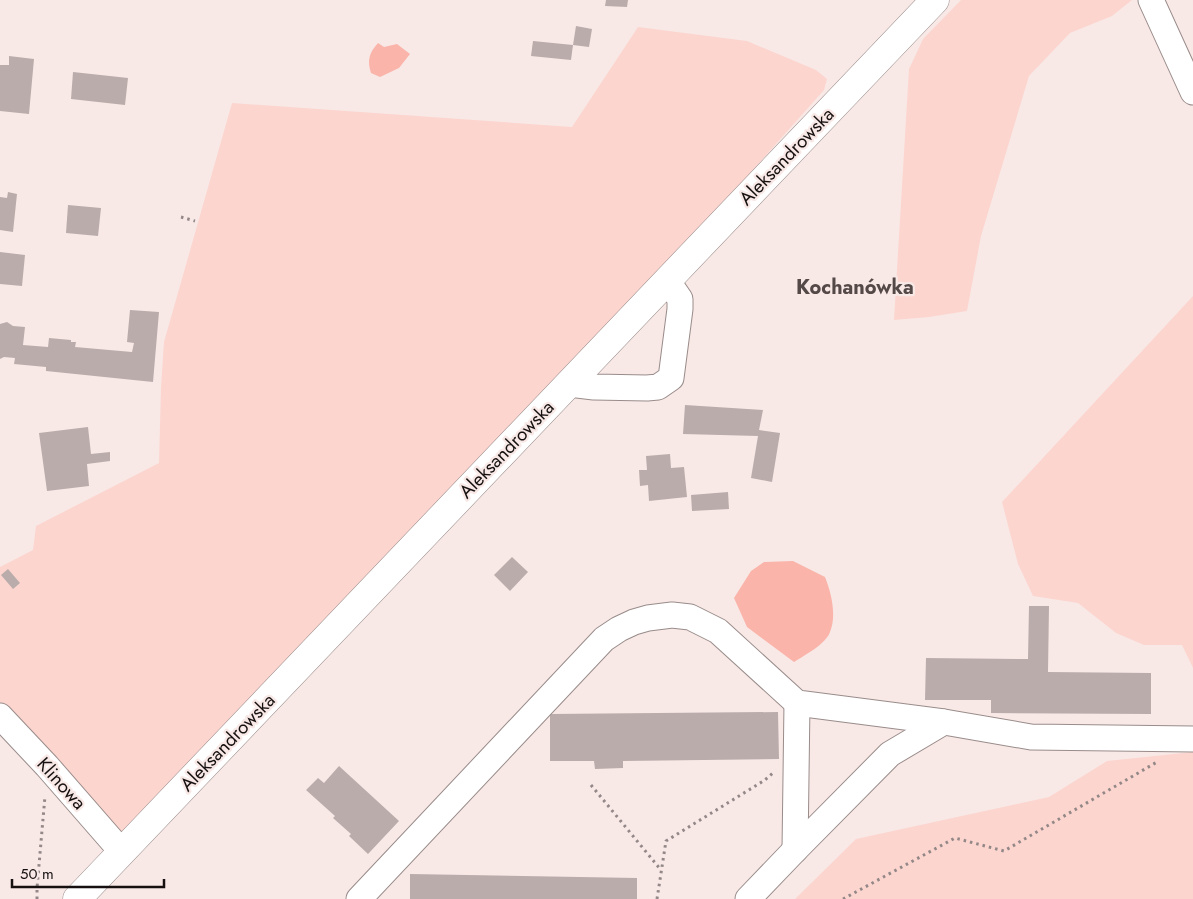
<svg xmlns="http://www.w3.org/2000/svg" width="1193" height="899" font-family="Jost,sans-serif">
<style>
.green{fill:#fcd5cf}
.water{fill:#fab4aa}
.building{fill:#baacaa}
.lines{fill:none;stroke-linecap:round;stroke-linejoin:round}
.minor-casing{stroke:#998c8a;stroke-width:27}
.major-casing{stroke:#998c8a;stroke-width:29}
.path{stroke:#938887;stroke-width:3;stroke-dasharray:2.5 4;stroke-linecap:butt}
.minor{stroke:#fff;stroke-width:25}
.major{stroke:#fff;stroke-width:28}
.labels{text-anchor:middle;stroke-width:4.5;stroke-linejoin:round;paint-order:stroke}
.street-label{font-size:19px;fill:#161110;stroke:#f8e9e7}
.neighbourhood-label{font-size:20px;font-weight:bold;fill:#544947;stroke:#f8e9e7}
</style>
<rect width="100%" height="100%" fill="#f8e9e7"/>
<g class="green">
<polygon points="961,0 1132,0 1112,16 1070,33 1029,76 981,236 967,311 929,317 894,320 909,69 923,39"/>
<polygon points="638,27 747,41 816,70 827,79 824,90 686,245 120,839 0,707 0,567 33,550 36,526 159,463 161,387 164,342 232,103 572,127"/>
<polygon points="1193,296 1193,668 1182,645 1144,645 1116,633 1078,603 1033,596 1018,564 1002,502"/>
<polygon points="1193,752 1193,899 795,899 856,839 1049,797 1107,761"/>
</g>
<g class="water">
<path d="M378,43l6,4 13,-3 13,10 -11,14 -19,9 -9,-4c-4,-13 -2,-20 7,-30z"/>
<path d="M793,561l32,16c6,15 12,38 5,55 -4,12 -25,23 -36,30l-47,-35 -13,-29 17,-27 13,-9z"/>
</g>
<g class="building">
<polygon points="606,0 628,0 627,7 605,6"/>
<polygon points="576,26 592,29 589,47 573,45"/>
<polygon points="533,41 573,45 571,60 531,56"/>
<polygon points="9,56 34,59 29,114 0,111 0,65 9,65"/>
<polygon points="73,72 128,78 125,105 71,99"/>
<polygon points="8,192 17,194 13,232 0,230 0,197 7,198"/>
<polygon points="68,205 101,208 98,236 66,233"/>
<polygon points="0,252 25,255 22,286 0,284"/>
<polygon points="130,310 159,312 153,382 46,371 46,367 14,364 15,358 4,357 0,359 0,324 7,322 13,326 25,327 23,345 48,347 49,338 71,340 71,342 76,342 75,347 132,352 134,343 127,342"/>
<polygon points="685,405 763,410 759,430 780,433 772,482 751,478 758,436 683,434"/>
<polygon points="88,427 91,454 110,452 110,461 87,464 89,486 47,491 39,433"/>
<polygon points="670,454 671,468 684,467 687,497 649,501 648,485 640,486 639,470 647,470 646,456"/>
<polygon points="728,492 729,509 692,511 691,495"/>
<polygon points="512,557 528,572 510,591 494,575"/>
<polygon points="8,569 20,583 13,589 1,575"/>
<polygon points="1029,606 1049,606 1048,672 1151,673 1151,714 991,713 991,700 925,700 926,658 1028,659"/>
<polygon points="778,712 779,759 623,761 623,768 595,769 594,761 550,761 550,714"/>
<polygon points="339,766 399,821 368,854 349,836 351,834 333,818 335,816 306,790 318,778 324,783"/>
<polygon points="410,874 637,878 637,899 410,899"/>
</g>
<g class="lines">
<g class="minor-casing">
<g id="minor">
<polyline points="1151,0 1193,92"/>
<polyline points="569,384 594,387 647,388 658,387 671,378 680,309 680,299 667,280"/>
<polyline points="0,716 47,766 122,852"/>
<polyline points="795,850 797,703"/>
<polyline points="359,899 604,639 619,629 634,622 648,618 672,615 690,617 718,631 797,703 944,722 1031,737 1193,739"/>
<polyline points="748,899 795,850 890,754 944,722"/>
</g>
</g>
<g class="major-casing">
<polyline id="major" points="77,899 935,0"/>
</g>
<g class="path">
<polyline points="181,217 195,221"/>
<polyline points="591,785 661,870"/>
<polyline points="37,899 37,888 45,796"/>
<polyline points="657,899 666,841 765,780 774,772"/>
<polyline points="843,899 955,838 1004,851 1157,762"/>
</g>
<use href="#minor" class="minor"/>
<use href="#major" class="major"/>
</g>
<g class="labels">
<g class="street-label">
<text transform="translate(786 156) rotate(-46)" y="7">Aleksandrowska</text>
<text transform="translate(506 449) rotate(-46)" y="7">Aleksandrowska</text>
<text transform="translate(227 742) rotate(-46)" y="7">Aleksandrowska</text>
<text transform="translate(62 783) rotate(48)" y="7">Klinowa</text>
</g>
<g class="neighbourhood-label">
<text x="855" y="294">Kochanówka</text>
</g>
</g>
<path d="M12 879v8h152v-8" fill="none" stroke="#161110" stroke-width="2.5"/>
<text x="20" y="879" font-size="15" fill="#161110" stroke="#f8e9e7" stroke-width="4" paint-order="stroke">50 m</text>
</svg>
